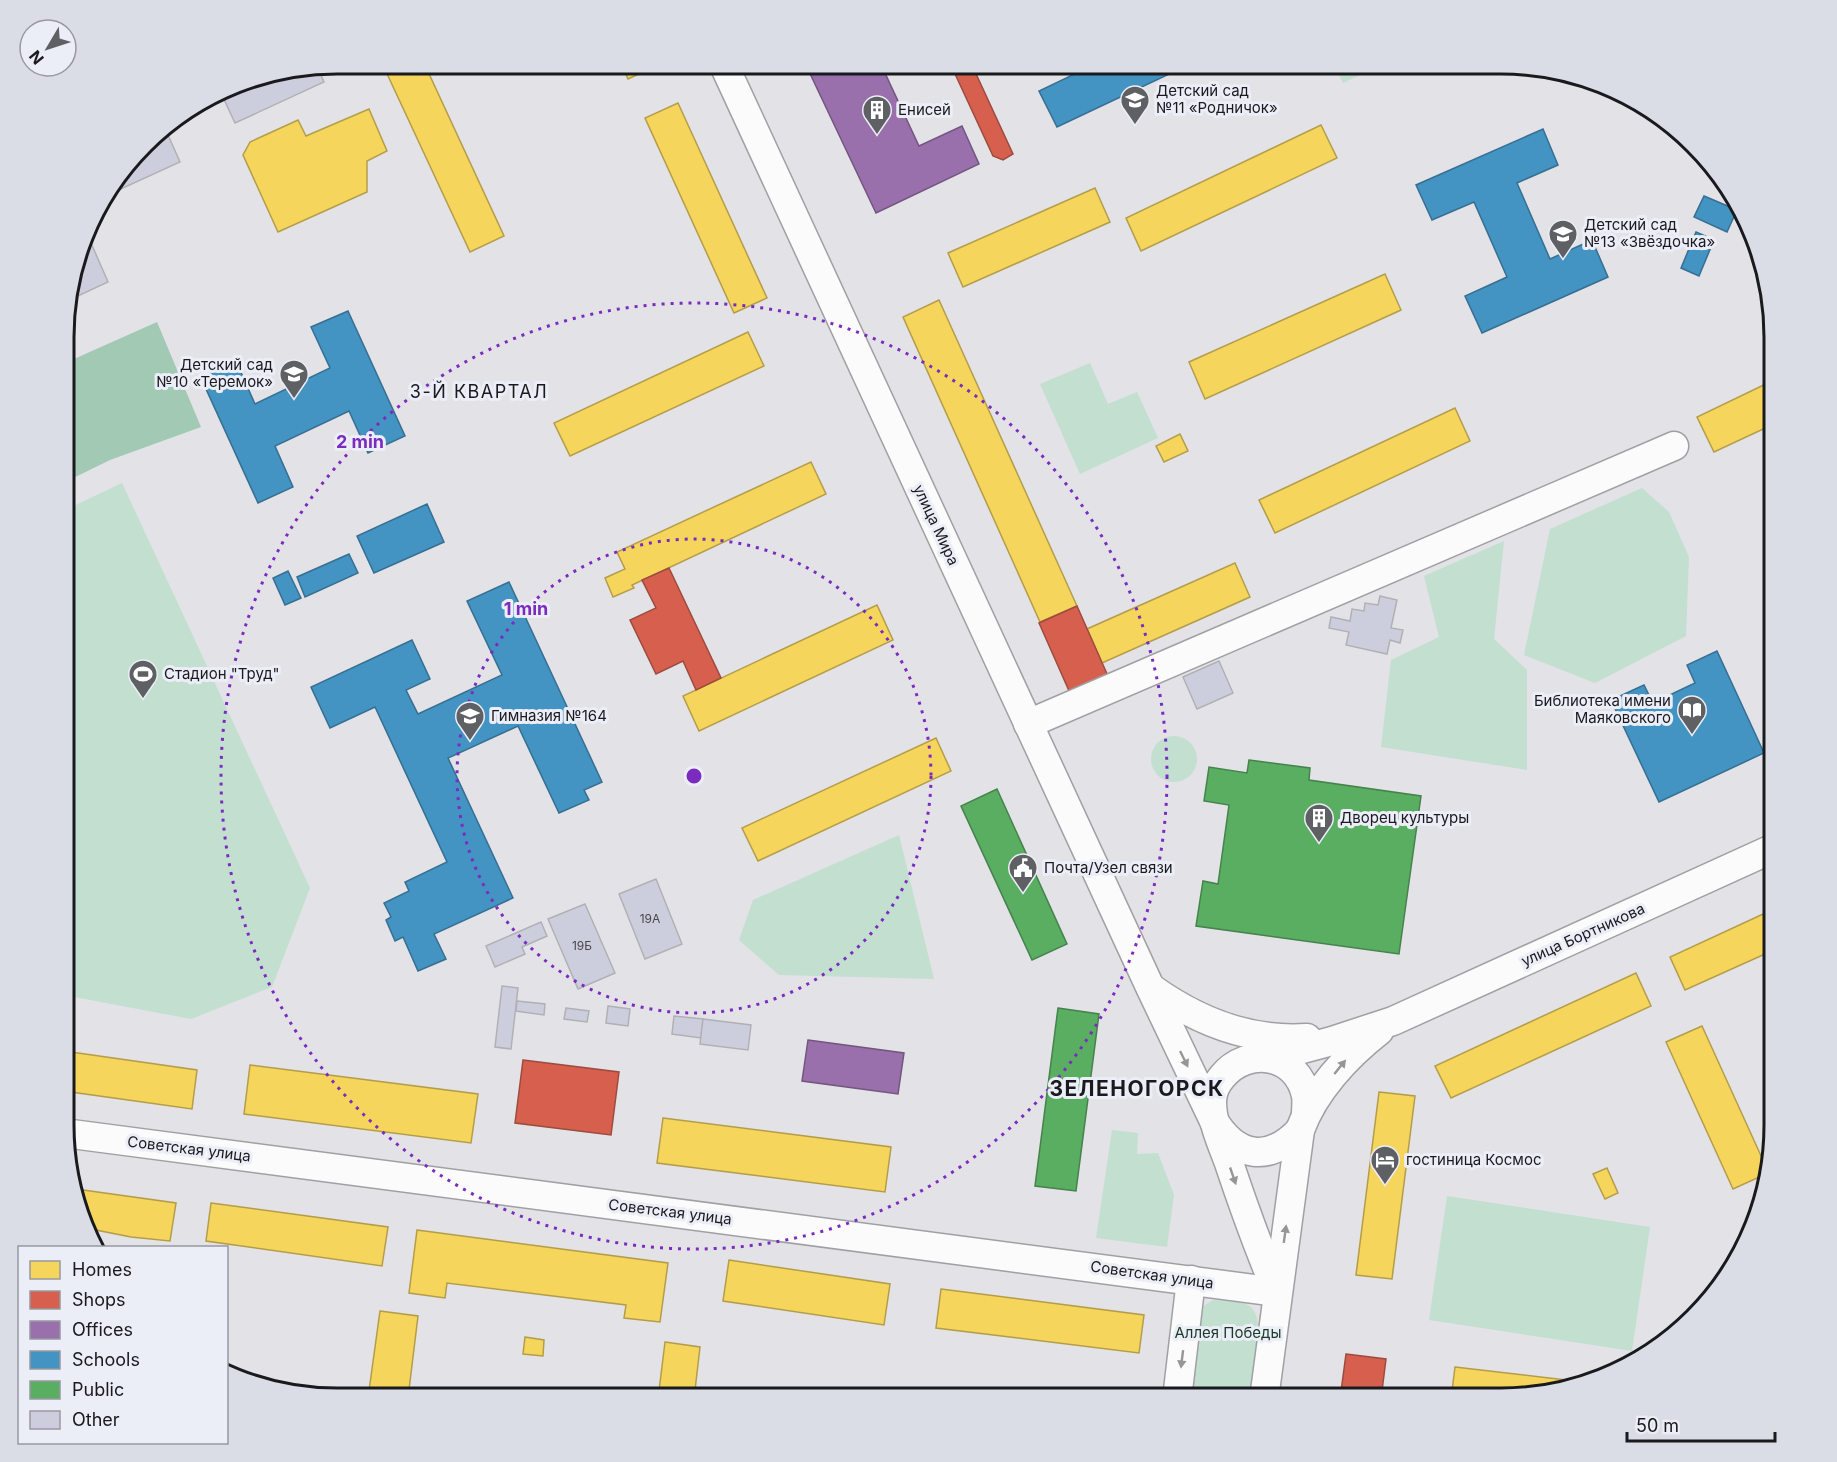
<svg xmlns="http://www.w3.org/2000/svg" width="1837" height="1462" viewBox="0 0 1837 1462" font-family="Inter,sans-serif">
<rect width="100%" height="100%" fill="#e2e2e7"/>
<!-- green -->
<g fill="#c3dfd0">
<polygon points="1333,63 1384,64 1343,83"/>
<polygon points="1090,363 1108,404 1137,392 1158,438 1080,474 1040,384"/>
<polygon points="122,483 310,888 272,987 191,1019 64,995 65,510"/>
<polygon points="1642,488 1669,512 1689,557 1686,636 1595,683 1524,655 1550,529"/>
<polygon points="1504,541 1494,639 1527,670 1527,770 1381,747 1391,660 1439,637 1424,576"/>
<circle cx="1174" cy="759" r="23"/>
<polygon points="899,835 934,979 779,975 739,940 753,900"/>
<polygon points="1112,1130 1138,1133 1137,1154 1158,1153 1174,1195 1167,1247 1096,1238"/>
<polygon points="1447,1196 1650,1227 1632,1351 1429,1320"/>
<path d="M1213,1300C1239,1301 1259,1299 1258,1331L1249,1399H1190L1202,1307Z"/>
</g>
<!-- forest -->
<polygon fill="#a1c9b4" points="157,322 201,427 110,460 65,482 65,363"/>
<!-- homes -->
<g fill="#f6d55c" stroke="#b49d49" stroke-width="1.5">
<polygon points="382,63 424,63 504,236 470,252"/>
<polygon points="621,63 661,63 661,64 628,79"/>
<polygon points="678,103 767,298 734,313 645,118"/>
<polygon points="369,109 387,151 367,161 367,192 278,232 243,155 250,142 298,120 306,136"/>
<polygon points="1321,125 1337,158 1141,251 1126,218"/>
<polygon points="1095,188 1110,222 963,287 948,253"/>
<polygon points="1385,274 1401,310 1205,399 1189,362"/>
<polygon points="939,300 1077,606 1040,622 903,317"/>
<polygon points="748,332 764,366 570,456 554,423"/>
<polygon points="1774,380 1774,424 1714,452 1697,417"/>
<polygon points="1455,408 1470,441 1275,533 1259,500"/>
<polygon points="1180,434 1188,451 1164,462 1156,446"/>
<polygon points="811,462 826,494 632,585 634,588 613,597 605,578 625,569 617,552"/>
<polygon points="1774,558 1774,571 1769,560"/>
<polygon points="1235,563 1250,597 1102,663 1087,629"/>
<polygon points="877,605 893,640 699,731 683,696"/>
<polygon points="936,738 951,771 758,861 742,828"/>
<polygon points="1774,909 1774,950 1685,990 1670,957"/>
<polygon points="1636,973 1651,1006 1451,1098 1435,1066"/>
<polygon points="1702,1026 1767,1169 1766,1174 1733,1189 1666,1042"/>
<polygon points="64,1051 197,1070 192,1109 64,1091"/>
<polygon points="250,1065 478,1094 471,1143 244,1114"/>
<polygon points="1379,1092 1415,1096 1392,1279 1356,1275"/>
<polygon points="663,1118 891,1147 885,1192 657,1163"/>
<polygon points="1607,1168 1618,1193 1605,1199 1593,1174"/>
<polygon points="76,1189 176,1203 170,1241 131,1237 86,1228"/>
<polygon points="211,1203 388,1227 382,1266 206,1241"/>
<polygon points="417,1230 668,1263 660,1322 624,1318 626,1305 447,1283 445,1298 409,1293"/>
<polygon points="729,1260 890,1284 884,1325 723,1301"/>
<polygon points="941,1289 1144,1315 1139,1353 936,1328"/>
<polygon points="380,1311 418,1316 408,1398 368,1398"/>
<polygon points="525,1337 544,1340 543,1356 523,1354"/>
<polygon points="665,1342 700,1347 694,1399 658,1399"/>
<polygon points="1455,1367 1583,1382 1500,1399 1451,1399"/>
</g>
<!-- shops -->
<g fill="#d6604d" stroke="#9d4b3f" stroke-width="1.5">
<polygon points="950,63 971,63 1013,154 1003,160 993,156"/>
<polygon points="669,568 721,678 696,690 683,661 656,674 630,620 656,608 642,580"/>
<polygon points="1077,606 1108,676 1070,693 1039,623"/>
<polygon points="523,1060 619,1072 611,1135 515,1123"/>
<polygon points="1346,1354 1386,1359 1381,1399 1340,1399"/>
</g>
<!-- offices -->
<g fill="#9970ab" stroke="#735680" stroke-width="1.5">
<polygon points="805,63 906,63 885,73 919,146 962,126 979,164 876,213"/>
<polygon points="808,1040 904,1053 898,1094 802,1081"/>
</g>
<!-- schools -->
<g fill="#4393c3" stroke="#366f91" stroke-width="1.5">
<polygon points="1077,63 1179,63 1182,68 1057,127 1039,91 1081,71"/>
<polygon points="1543,129 1558,165 1517,183 1550,259 1592,240 1608,277 1482,333 1465,296 1507,277 1474,202 1432,220 1416,185"/>
<polygon points="1704,196 1737,210 1727,232 1694,217"/>
<polygon points="1696,232 1714,240 1699,276 1681,268"/>
<polygon points="348,311 405,436 368,453 349,411 275,446 293,487 258,503 201,378 236,361 255,404 330,368 311,327"/>
<polygon points="427,504 444,542 374,573 357,536"/>
<polygon points="349,554 358,573 305,597 297,577"/>
<polygon points="288,571 301,598 285,605 273,578"/>
<polygon points="509,582 602,782 584,790 589,800 559,813 518,726 448,758 513,898 434,934 446,959 418,971 403,937 395,941 386,920 391,917 384,903 409,891 405,882 447,862 375,707 330,728 311,687 412,640 430,679 406,690 418,714 502,675 467,601"/>
<polygon points="1717,651 1764,753 1659,802 1611,700 1644,685 1653,703 1695,683 1687,665"/>
</g>
<!-- public -->
<g fill="#5aae61" stroke="#46824d" stroke-width="1.5">
<polygon points="1249,760 1310,768 1309,780 1421,796 1399,954 1196,926 1203,881 1218,884 1229,805 1204,801 1209,767 1247,773"/>
<polygon points="997,789 1067,944 1032,960 961,806"/>
<polygon points="1058,1008 1099,1014 1076,1191 1035,1186"/>
</g>
<!-- building -->
<g fill="#cccedd" stroke="#b1b1b5" stroke-width="1.5">
<polygon points="317,66 324,82 235,123 221,93 248,78"/>
<polygon points="164,126 180,162 101,198 156,131"/>
<polygon points="91,243 108,282 65,302 84,246"/>
<polygon points="1380,596 1397,600 1391,628 1403,630 1400,643 1390,640 1387,654 1346,645 1349,632 1329,628 1331,617 1350,621 1352,609 1364,611 1365,603 1378,605"/>
<polygon points="1219,661 1233,693 1197,709 1183,677"/>
<polygon points="656,879 682,944 645,959 619,894"/>
<polygon points="585,904 615,973 578,989 548,919"/>
<polygon points="541,922 547,936 522,947 525,954 495,967 486,946"/>
<polygon points="502,986 518,988 511,1049 495,1047"/>
<polygon points="517,1001 545,1004 544,1015 516,1011"/>
<polygon points="608,1006 630,1009 628,1026 606,1023"/>
<polygon points="566,1008 589,1011 587,1022 564,1019"/>
<polygon points="674,1016 703,1019 701,1038 672,1034"/>
<polygon points="703,1019 751,1025 748,1050 700,1044"/>
</g>
<g fill="none" stroke-linecap="round" stroke-linejoin="round">
<!-- minor casing -->
<g stroke="#a0a0a4" stroke-width="31">
<g id="minor">
<path d="M723,63L1150,987L1214,1121C1237,1158 1269,1163 1300,1130"/>
<polyline points="1028,724 1674,446"/>
<path d="M1151,988C1197,1021 1249,1042 1307,1038"/>
<polyline points="1269,1058 1332,1041 1393,1021 1774,848"/>
<polyline points="64,1133 1277,1292"/>
<path d="M1277,1292C1259,1249 1244,1208 1229,1163C1222,1144 1212,1123 1212,1102C1212,1092 1216,1084 1222,1077C1248,1045 1298,1054 1306,1096C1307,1101 1306,1108 1306,1114"/>
<polyline points="1177,1399 1191,1280"/>
<path d="M1264,1399L1300,1130C1314,1091 1347,1056 1379,1031"/>
</g>
</g>
<!-- minor -->
<use href="#minor" stroke="#fbfbfb" stroke-width="28"/>
</g>
<!-- one-way arrows -->
<defs><path id="oneway-solid" d="M-6-.8H1V-3.2L6.5 0L1 3.2V.8H-6Z" transform="scale(1.5)"/></defs>
<g fill="#959697">
<use href="#oneway-solid" transform="translate(1184 1059) rotate(64)"/>
<use href="#oneway-solid" transform="translate(1340 1067) rotate(-51)"/>
<use href="#oneway-solid" transform="translate(1233 1176) rotate(71)"/>
<use href="#oneway-solid" transform="translate(1285 1234) rotate(-82)"/>
<use href="#oneway-solid" transform="translate(1182 1359) rotate(97)"/>
</g>
<!-- distance rings -->
<g fill="none" stroke="#7b2cbf" stroke-width="3" stroke-dasharray="3 6">
<circle cx="694" cy="776" r="237"/>
<circle cx="694" cy="776" r="473"/>
</g>
<!-- icons -->
<defs>
<g id="school-pin" transform="scale(1.5)"><path d="M0 17L-7.5 6A9.5 9.5 0 1 1 7.5 6Z" fill="#5f6064" stroke="#eceef7"/><path d="M0-5L7-2L0 1L-7-2ZM-4 1L0 2.5L4 1V4Q0 6-4 4Z" fill="#fff"/></g>
<g id="building-pin" transform="scale(1.5)"><path d="M0 17L-7.5 6A9.5 9.5 0 1 1 7.5 6Z" fill="#5f6064" stroke="#eceef7"/><path d="M-4-6H4V6H1V3H-1V6H-4ZM-2.5-4.3h1.7v1.8h-1.7ZM.8-4.3h1.7v1.8H.8ZM-2.5-1h1.7V.8h-1.7ZM.8-1h1.7V.8H.8Z" fill="#fff"/></g>
<g id="stadium-pin" transform="scale(1.5)"><path d="M0 17L-7.5 6A9.5 9.5 0 1 1 7.5 6Z" fill="#5f6064" stroke="#eceef7"/><path d="M0-5a6.5 5 0 1 0 0 10a6.5 5 0 1 0 0-10ZM-3.5-1.8h7v3.6h-7Z" fill="#fff"/></g>
<g id="library-pin" transform="scale(1.5)"><path d="M0 17L-7.5 6A9.5 9.5 0 1 1 7.5 6Z" fill="#5f6064" stroke="#eceef7"/><path d="M-6-4Q-3-5.5-.7-3.5V5Q-3 3-6 4ZM6-4Q3-5.5 .7-3.5V5Q3 3 6 4Z" fill="#fff"/></g>
<g id="civic-pin" transform="scale(1.5)"><path d="M0 17L-7.5 6A9.5 9.5 0 1 1 7.5 6Z" fill="#5f6064" stroke="#eceef7"/><path d="M-.6-6.5H3V-4.5H.6V-3L4-1V1h2V6H-6V1h2V-1L-.6-3ZM-1.2 2.5V6h2.4V2.5Z" fill="#fff"/></g>
<g id="hotel-pin" transform="scale(1.5)"><path d="M0 17L-7.5 6A9.5 9.5 0 1 1 7.5 6Z" fill="#5f6064" stroke="#eceef7"/><path d="M-6-4.5h1.5V1H6V5H4.5V3h-9V5H-6ZM-4 0a1.8 1.8 0 1 1 3.6 0ZM.5 0V-2.5h3Q6-2.5 6 0Z" fill="#fff"/></g>
</defs>
<g fill-rule="evenodd">
<use href="#school-pin" x="1135" y="100"/>
<use href="#building-pin" x="877" y="110"/>
<use href="#school-pin" x="1563" y="234"/>
<use href="#school-pin" x="294" y="374"/>
<use href="#stadium-pin" x="143" y="674"/>
<use href="#library-pin" x="1692" y="710"/>
<use href="#school-pin" x="470" y="716"/>
<use href="#building-pin" x="1319" y="818"/>
<use href="#civic-pin" x="1023" y="868"/>
<use href="#hotel-pin" x="1385" y="1160"/>
</g>
<g text-anchor="middle" stroke-width="6" stroke-linejoin="round" paint-order="stroke">
<!-- number labels -->
<g font-size="12" fill="#47484e">
<text x="650" y="923">19А</text>
<text x="582" y="950">19Б</text>
</g>
<!-- poi labels -->
<g font-size="15" fill="#191a1d" stroke="#eceef7" text-anchor="start">
<text x="1156" y="96">Детский сад<tspan x="1156" dy="17">№11 «Родничок»</tspan></text>
<text x="898" y="115">Енисей</text>
<text x="1584" y="230">Детский сад<tspan x="1584" dy="17">№13 «Звёздочка»</tspan></text>
<text x="273" y="370" text-anchor="end">Детский сад<tspan x="273" dy="17">№10 «Теремок»</tspan></text>
<text x="164" y="679">Стадион "Труд"</text>
<text x="1671" y="706" text-anchor="end">Библиотека имени<tspan x="1671" dy="17">Маяковского</tspan></text>
<text x="491" y="721">Гимназия №164</text>
<text x="1340" y="823">Дворец культуры</text>
<text x="1044" y="873">Почта/Узел связи</text>
<text x="1406" y="1165">гостиница Космос</text>
</g>
<!-- street labels -->
<g font-size="15" fill="#191a1d" stroke="#eceef7">
<text transform="translate(936 525) rotate(65)" y="5">улица Мира</text>
<text transform="translate(1583 935) rotate(-24)" y="5">улица Бортникова</text>
<text transform="translate(189 1149) rotate(7)" y="5">Советская улица</text>
<text transform="translate(670 1212) rotate(7)" y="5">Советская улица</text>
<text transform="translate(1152 1275) rotate(8)" y="5">Советская улица</text>
</g>
<!-- park labels -->
<g font-size="15" fill="#183927" stroke="#eceef7">
<text x="1228" y="1338">Аллея Победы</text>
</g>
<!-- quarter labels -->
<g font-size="18" letter-spacing="1.5" fill="#191a1d" stroke="#eceef7">
<text x="479" y="398">3-Й КВАРТАЛ</text>
</g>
<!-- district labels -->
<g font-size="21" font-weight="bold" letter-spacing="1.5" fill="#191a1d" stroke="#eceef7">
<text x="1137" y="1096">ЗЕЛЕНОГОРСК</text>
</g>
</g>
<!-- crop -->
<path d="M0 0H1837V1462H0ZM337 74H1501A263 263 0 0 1 1764 337V1125A263 263 0 0 1 1501 1388H337A263 263 0 0 1 74 1125V337A263 263 0 0 1 337 74Z" fill="#dbdde6" fill-rule="evenodd"/>
<path fill="none" stroke="#191a1d" stroke-width="3" d="M337 74H1501A263 263 0 0 1 1764 337V1125A263 263 0 0 1 1501 1388H337A263 263 0 0 1 74 1125V337A263 263 0 0 1 337 74Z"/>
<circle cx="694" cy="776" r="9" fill="#7b2cbf" stroke="#eceef7" stroke-width="3"/>
<g font-size="18" text-anchor="middle" font-weight="bold" fill="#7b2cbf" stroke="#eceef7" stroke-width="6" stroke-linejoin="round" paint-order="stroke">
<text x="360" y="448">2 min</text>
<text x="526" y="615">1 min</text>
</g>
<!-- legend -->
<rect x="18" y="1246" width="210" height="198" fill="#eceef7" stroke="#9899a0" stroke-width="1.5"/>
<rect x="30" y="1261" width="30" height="18" fill="#f6d55c" stroke="#9899a0" stroke-width="1.5"/>
<text x="72" y="1276" font-size="18" fill="#191a1d">Homes</text>
<rect x="30" y="1291" width="30" height="18" fill="#d6604d" stroke="#9899a0" stroke-width="1.5"/>
<text x="72" y="1306" font-size="18" fill="#191a1d">Shops</text>
<rect x="30" y="1321" width="30" height="18" fill="#9970ab" stroke="#9899a0" stroke-width="1.5"/>
<text x="72" y="1336" font-size="18" fill="#191a1d">Offices</text>
<rect x="30" y="1351" width="30" height="18" fill="#4393c3" stroke="#9899a0" stroke-width="1.5"/>
<text x="72" y="1366" font-size="18" fill="#191a1d">Schools</text>
<rect x="30" y="1381" width="30" height="18" fill="#5aae61" stroke="#9899a0" stroke-width="1.5"/>
<text x="72" y="1396" font-size="18" fill="#191a1d">Public</text>
<rect x="30" y="1411" width="30" height="18" fill="#cccedd" stroke="#9899a0" stroke-width="1.5"/>
<text x="72" y="1426" font-size="18" fill="#191a1d">Other</text>
<!-- north arrow -->
<g transform="translate(48 48) rotate(231)"><circle r="28" fill="#eceef7" stroke="#9899a0" stroke-width="1.5"/>
<path d="M0-4.5L10 22L0 15L-10 22Z" fill="#5f6064"/>
<text y="-9" font-size="16" font-weight="bold" text-anchor="middle" fill="#191a1d">N</text>
</g>
<!-- scale -->
<path d="M1627 1432v9h148v-9" fill="none" stroke="#191a1d" stroke-width="3"/>
<text x="1636" y="1432" font-size="18" fill="#191a1d" stroke="#eceef7" stroke-width="4.5" paint-order="stroke">50 m</text>
</svg>
